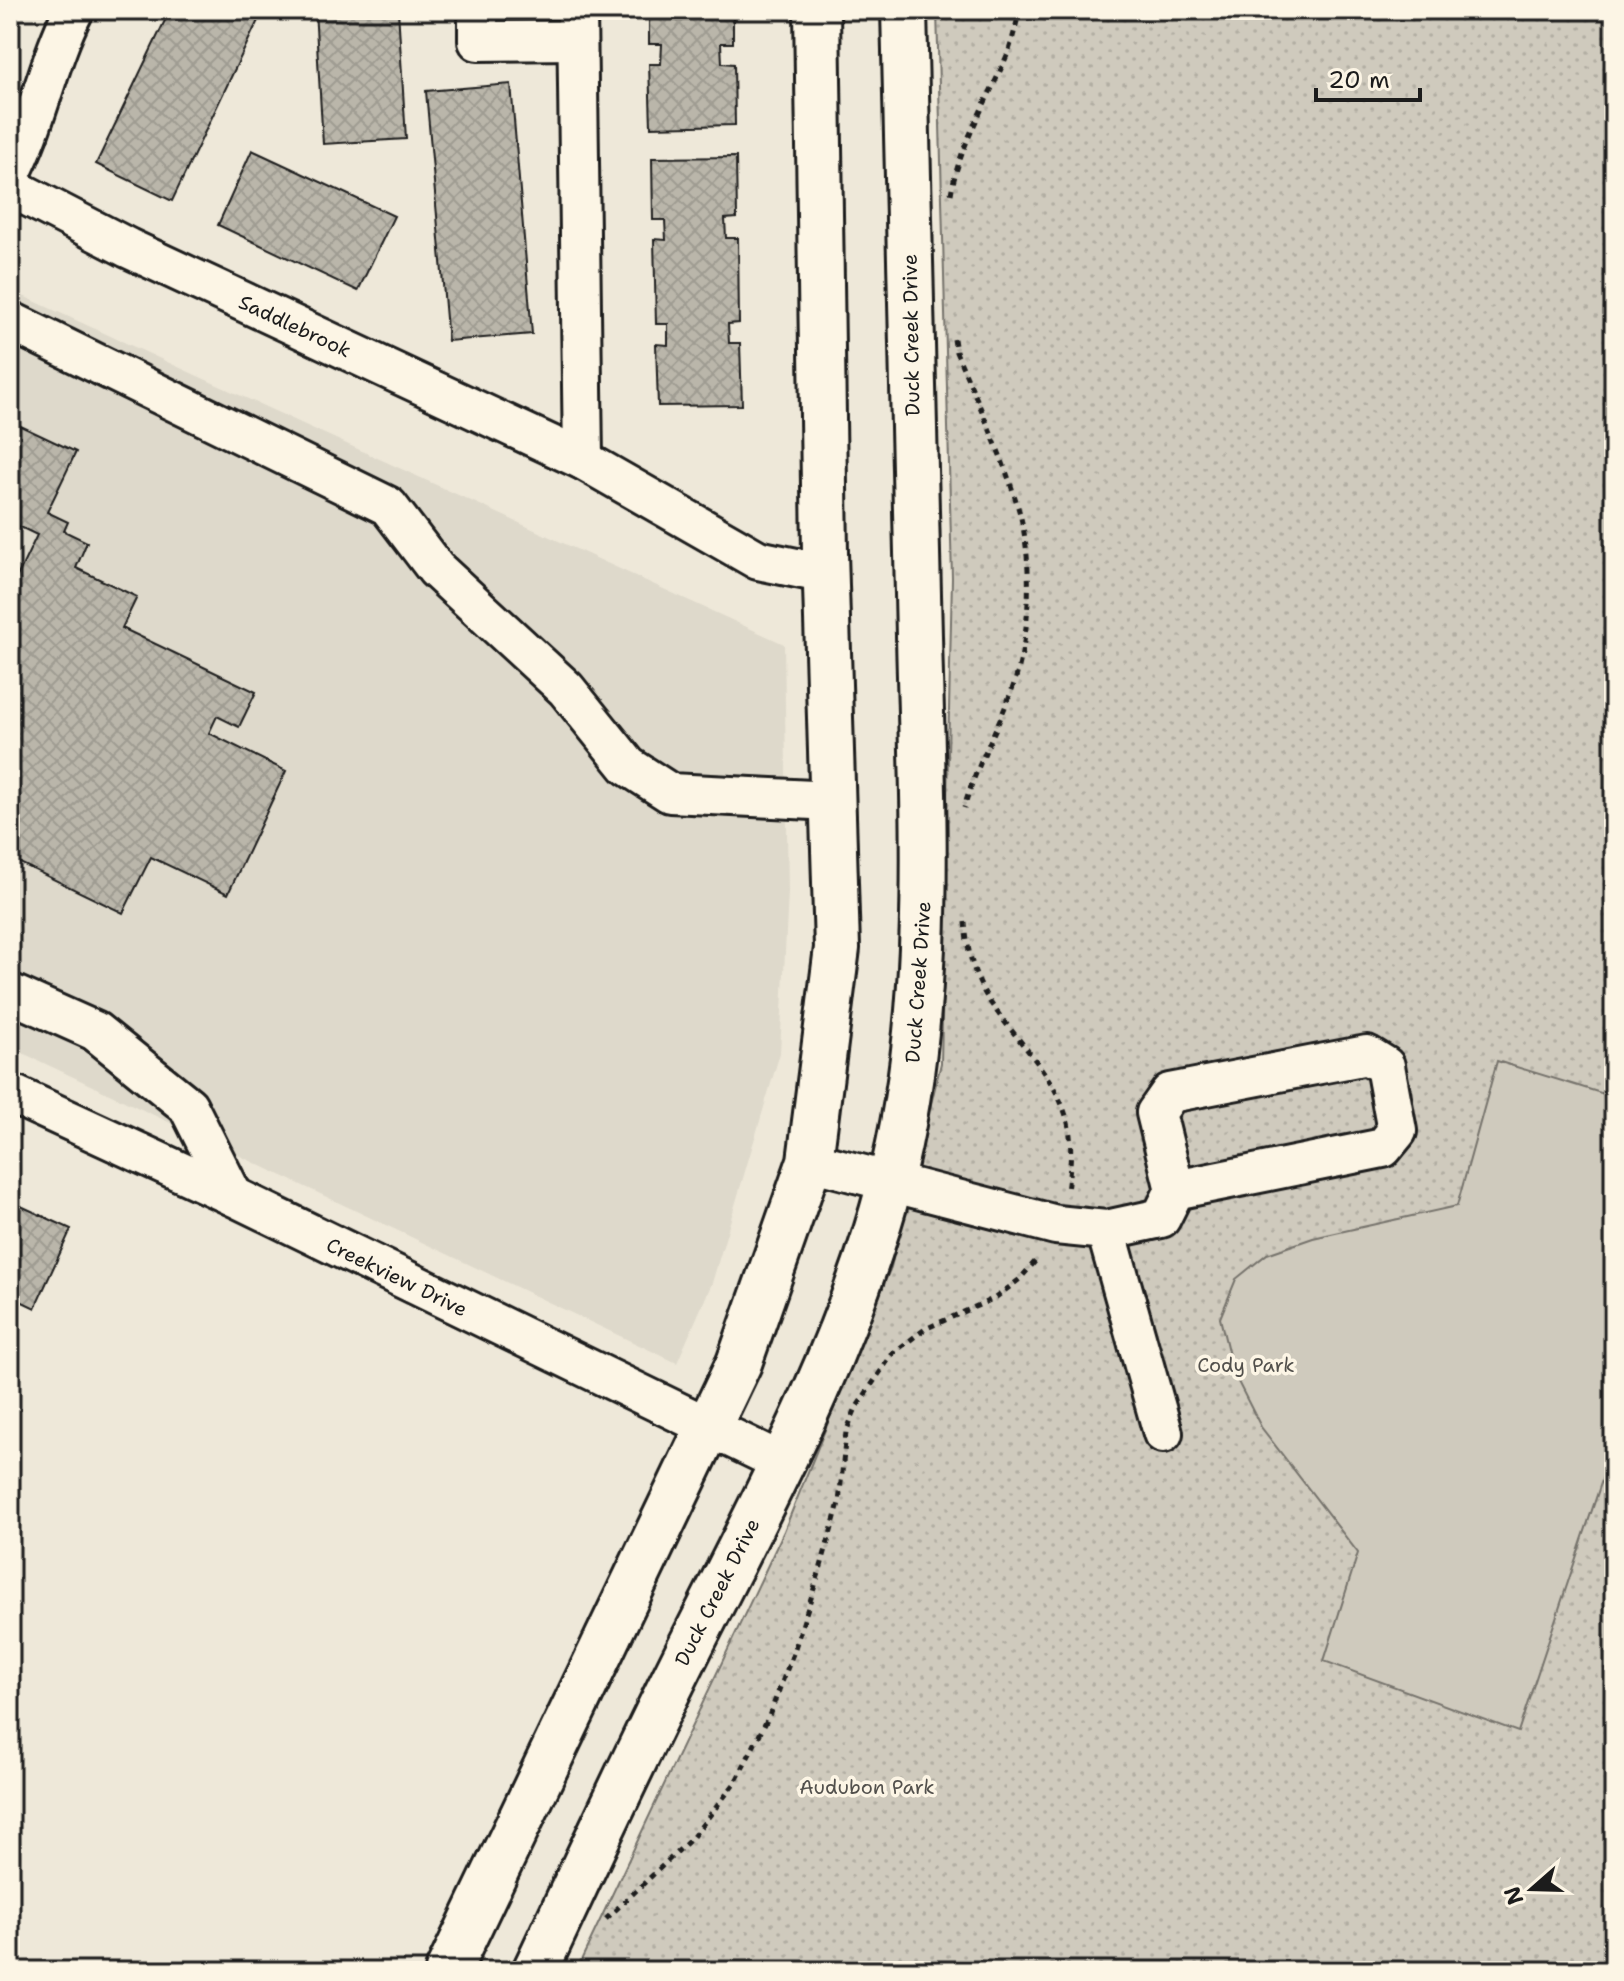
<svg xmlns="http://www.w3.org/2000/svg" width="1624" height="1981" viewBox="0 0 1624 1981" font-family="'Shantell Sans',sans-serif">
<defs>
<pattern id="park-dots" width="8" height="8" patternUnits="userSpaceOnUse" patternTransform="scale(2)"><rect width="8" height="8" fill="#cfcabd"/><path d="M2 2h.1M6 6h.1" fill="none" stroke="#b1ada2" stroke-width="1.8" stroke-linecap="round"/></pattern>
<pattern id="building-cross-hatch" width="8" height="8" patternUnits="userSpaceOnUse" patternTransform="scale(2)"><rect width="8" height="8" fill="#bab6aa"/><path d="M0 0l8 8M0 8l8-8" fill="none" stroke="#9f9c92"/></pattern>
</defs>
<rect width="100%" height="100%" fill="#eee8d9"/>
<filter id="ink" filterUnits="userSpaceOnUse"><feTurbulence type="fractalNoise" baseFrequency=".0125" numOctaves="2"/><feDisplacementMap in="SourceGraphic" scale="16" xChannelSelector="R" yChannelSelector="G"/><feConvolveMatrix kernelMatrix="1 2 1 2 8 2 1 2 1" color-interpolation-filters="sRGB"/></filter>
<g filter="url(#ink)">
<!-- built -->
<polygon fill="#ded9cb" points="10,290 784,644 788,892 780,1053 712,1283 677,1363 10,1047"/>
<!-- park -->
<polygon fill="url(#park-dots)" stroke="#76736c" stroke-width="2" points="937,10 1614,10 1614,1971 576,1971 784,1531 891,1267 941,1063 952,578"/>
<!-- garden -->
<polygon fill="#cfcabd" stroke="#76736c" stroke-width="2" points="1497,1061 1614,1097 1614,1444 1518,1732 1324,1661 1358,1553 1261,1427 1233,1372 1220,1318 1236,1279 1267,1254 1313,1238 1457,1206"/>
<!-- building -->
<g fill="url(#building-cross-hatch)" stroke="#1c1c1c" stroke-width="2">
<polygon points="10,10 20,10 10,30"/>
<polygon points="170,10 263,10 172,201 96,164"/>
<polygon points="315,10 398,10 406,139 323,144"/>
<polygon points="649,10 733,10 733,43 721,43 722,63 734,64 735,125 651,127 649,64 661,64 662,44 649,44"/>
<polygon points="511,84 532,334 448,341 426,91"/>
<polygon points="252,150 394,216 358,291 218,225"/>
<polygon points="736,157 737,218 725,219 726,238 738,238 739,323 728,324 729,343 740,343 742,405 658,406 656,344 668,345 668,324 656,324 654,239 666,240 665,220 653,220 652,158"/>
<polygon points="10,421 76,452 47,512 68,522 64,531 87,542 76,568 137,597 122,628 256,692 239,727 217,716 209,733 286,771 228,894 151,857 123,913 14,860 10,870 10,574 17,577 37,535 10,522"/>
<polygon points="10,1201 71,1229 35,1308 10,1296"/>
</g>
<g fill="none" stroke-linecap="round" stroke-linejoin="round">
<!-- minor casing -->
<g stroke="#1c1c1c" stroke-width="44">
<g id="minor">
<polyline points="478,10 478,41 577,40"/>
<polyline points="577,10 583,460"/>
<path d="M10,175C38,122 47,63 74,10"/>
<polyline points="10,187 128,248 583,460 758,560 826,574"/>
<polyline points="10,321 388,506 436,569 566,689 628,766 670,793 833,801"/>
<polyline points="10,993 95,1031 188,1106 233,1196"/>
<polyline points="10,1093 233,1196 783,1463"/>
<polyline points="810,1161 1056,1225 1106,1230 1161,1218 1175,1190 1156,1113 1170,1093 1367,1055 1385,1066 1397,1131 1383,1148 1175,1190"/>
<polyline points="1106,1230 1163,1433"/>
</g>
</g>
<!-- major casing -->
<g stroke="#1c1c1c" stroke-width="50">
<g id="major">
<polyline points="448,1971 739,1363 810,1161 837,948 825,553 817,10"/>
<path d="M535,1971C586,1863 636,1754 690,1647C765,1498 846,1350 889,1187C936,1007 923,819 919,636C914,427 909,219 904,10"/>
</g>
</g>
<!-- path -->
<g stroke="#1c1c1c" stroke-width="5" stroke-dasharray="6 6" stroke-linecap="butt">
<path d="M951,194C959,145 989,99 1008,53C1013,39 1016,24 1020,10"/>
<path d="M954,339L956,352C978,402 1001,452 1017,504C1034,556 1031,633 1014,684C999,727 976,765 964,808"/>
<path d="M965,922C967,953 976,984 995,1009C1021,1045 1057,1078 1068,1123C1073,1145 1070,1169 1067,1191"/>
<polyline points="606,1919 692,1838 735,1783 769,1716 794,1651 820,1570 839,1503 846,1432 856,1408 893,1353 925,1329 995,1298 1020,1279 1038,1258"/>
</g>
<!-- minor -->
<use href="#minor" stroke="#fcf5e5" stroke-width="38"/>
<!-- major -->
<use href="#major" stroke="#fcf5e5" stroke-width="44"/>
</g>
</g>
<g text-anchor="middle" stroke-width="7" stroke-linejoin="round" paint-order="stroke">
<!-- street labels -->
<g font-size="20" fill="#1c1c1c" stroke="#fcf5e5">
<text transform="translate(295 326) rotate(25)" y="7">Saddlebrook</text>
<text transform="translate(911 335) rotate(-91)" y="7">Duck Creek Drive</text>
<text transform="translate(918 982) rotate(-86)" y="7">Duck Creek Drive</text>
<text transform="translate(397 1277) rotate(26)" y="7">Creekview Drive</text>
<text transform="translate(717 1592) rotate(-63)" y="7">Duck Creek Drive</text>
</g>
<!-- park labels -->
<g font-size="20" fill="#52504c" stroke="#fcf5e5">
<text x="1246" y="1372">Cody Park</text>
<text x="867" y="1794">Audubon Park</text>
</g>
</g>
<!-- margin -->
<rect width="1624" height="1981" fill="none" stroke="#fcf5e5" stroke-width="40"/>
<rect x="20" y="20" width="1584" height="1941" fill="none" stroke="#1c1c1c" stroke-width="3" filter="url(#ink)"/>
<!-- north arrow -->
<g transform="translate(1532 1889) rotate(250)" stroke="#fcf5e5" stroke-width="6" paint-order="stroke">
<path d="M0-6L14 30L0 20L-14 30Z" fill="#1c1c1c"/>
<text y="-12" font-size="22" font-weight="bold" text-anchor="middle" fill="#1c1c1c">N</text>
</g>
<!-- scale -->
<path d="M1316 88v12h104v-12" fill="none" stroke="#1c1c1c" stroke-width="4"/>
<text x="1328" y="88" font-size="24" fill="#1c1c1c" stroke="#fcf5e5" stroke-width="6" paint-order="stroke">20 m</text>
</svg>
